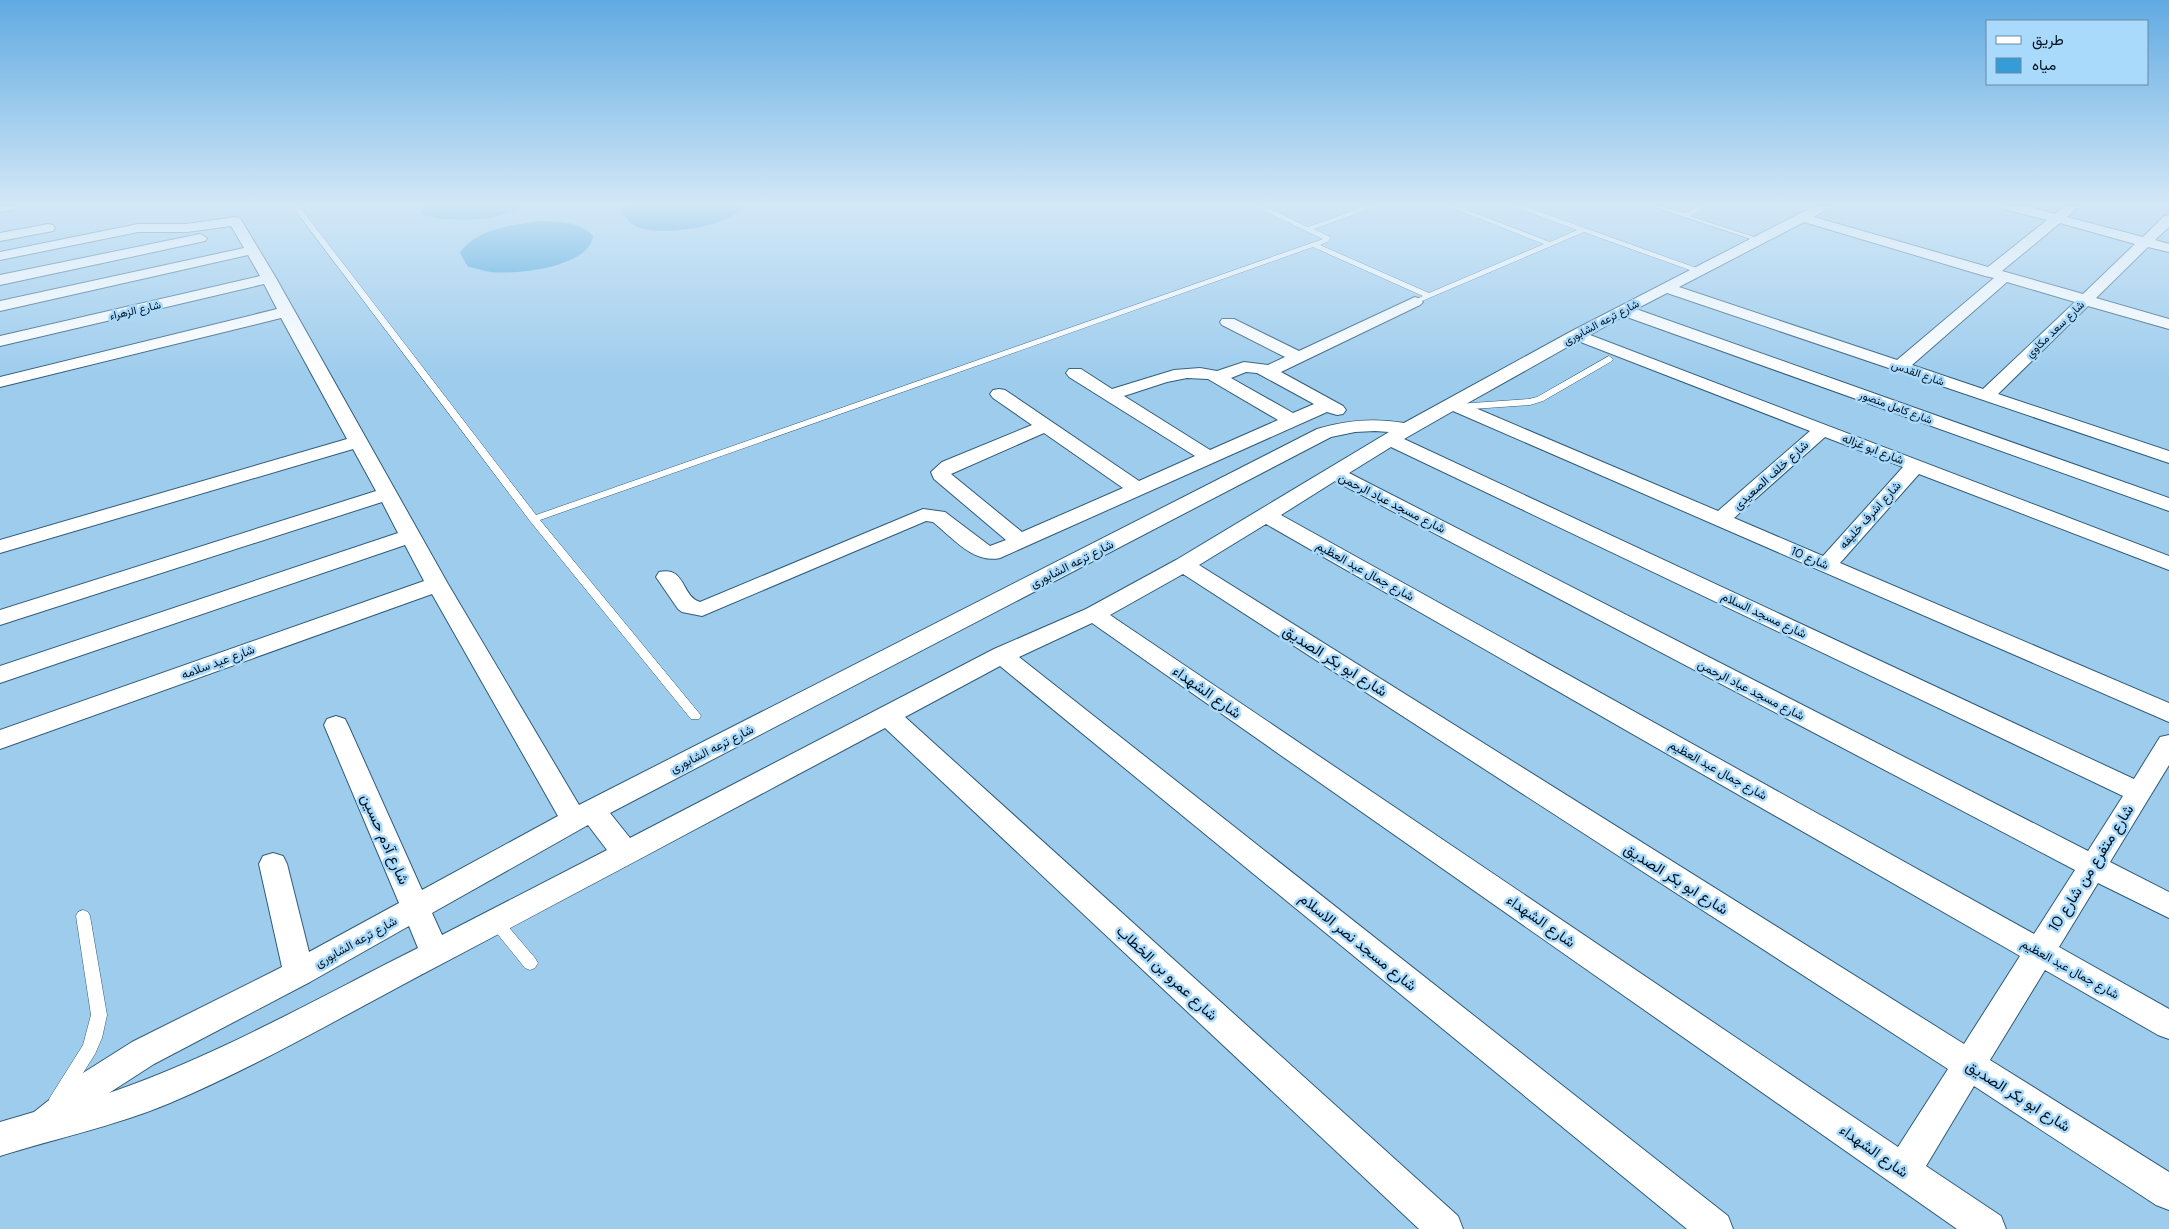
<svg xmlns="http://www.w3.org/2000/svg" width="2169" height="1229" viewBox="0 0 2169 1229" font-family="'DM Sans',Vazirmatn,sans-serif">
<rect width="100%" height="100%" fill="#9dcced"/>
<!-- water -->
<g fill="#369cd8">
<path d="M418,206H524C494,222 455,223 423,215Z"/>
<path d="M625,206H744C729,228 655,238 633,225C629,222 626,217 622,213Z"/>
<path d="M541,221C560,222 580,221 593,236C590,267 516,275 491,272C483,271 476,268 468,267L460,253C477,228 513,225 541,221Z"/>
</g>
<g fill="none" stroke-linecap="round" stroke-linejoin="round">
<!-- service casing -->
<g stroke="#305c7a" stroke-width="1">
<g id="service">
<polygon points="292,206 299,206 536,515 1323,239 1254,206 1264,206 1308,227 1366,206 1377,206 1314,229 1330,237 1329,241 1320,245 1429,293 1544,244 1447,206 1457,206 1550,242 1577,230 1512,206 1523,206 1705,271 1698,273 1584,232 1415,304 1411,302 1423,296 1313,247 540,520 699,713 701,716 699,719 691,719 530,521"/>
<polygon points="1651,206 1662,206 1684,213 1699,206 1708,206 1690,216 1763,240 1757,241"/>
<polygon points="1609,356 1613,359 1612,361 1543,401 1530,405 1458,410 1454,407 1458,404 1529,399 1537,397"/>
<polygon points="83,910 88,912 90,916 107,1015 102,1038 95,1054 63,1105 57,1107 51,1105 49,1099 83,1045 91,1015 76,916 78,912"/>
<polygon points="496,916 501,918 535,958 538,963 535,968 530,970 525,968 491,926 489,922 491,918"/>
</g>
</g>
<!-- minor casing -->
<g stroke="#305c7a" stroke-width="2">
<g id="minor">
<polygon points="0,206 16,206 15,209 0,212"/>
<path d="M1814,206H1831L1814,217L1988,267L2047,220L2004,209L2003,206H2026L2055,214L2064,206H2079L2067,217L2143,237L2164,216L2169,215V227L2155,240L2169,244V252L2148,247L2096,298L2169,319V329L2088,306L1998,394L2169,451V463L1667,293L1636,309L2169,498V511L1624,316L1590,335L2169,556V570L1919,474L1840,563L2169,703V722L1453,411L1404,439L2134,779L2160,737L2169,735V765L2110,862L2169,892V918L2098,883L2059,947L2169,1009V1039L2158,1035L2045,970L1990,1060L2169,1172V1210L2156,1205L1974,1086L1926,1166L2001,1216L2006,1229H1957L1092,623L1019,657L1728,1216L1733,1229H1687L1000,666L905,717L1458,1216L1463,1229H1419L885,728C729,811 574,895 417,977C336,1020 255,1067 170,1103C115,1126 57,1138 0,1156V1122L34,1112L83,1073L132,1042L282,967L259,864L263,856L273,853L283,856L287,864L309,952L399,903L324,725L327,719L336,716L345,719L348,725L422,890L558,816L432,594L0,749V730L424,581L405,545L0,683V666L398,533L382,502L0,625V610L376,491L353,449L0,553V540L347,439L281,318L0,387V377L277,309L264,284L0,346V336L260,276L248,255L0,311V301L244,248L231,226L187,232H138L0,260V252L138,224H187L235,217L240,218L276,278L448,584L579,805L1317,429C1347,420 1374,418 1404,423L1570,332ZM1804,222L1985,276L1994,278L1897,360L1679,287ZM2060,223L2135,244L2083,294L2002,271ZM2007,282L2075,302L1983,389L1912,365ZM1578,341L1810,431L1718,511L1466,404ZM1375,431L1389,432L1176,560L1086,609L994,649L630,838L610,813L1331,437L1355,432ZM1825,437L1903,467L1823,556L1734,518ZM1391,447L2123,796L2088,851L1349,473ZM1335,481L2075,870L2034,934L1281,515ZM1266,524L2020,956L1964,1044L1199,565ZM1183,574L1948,1069L1898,1147L1110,615ZM588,825L607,850L442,935L432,913ZM409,926L418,948C316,999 217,1056 109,1093L154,1064L310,982Z"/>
<polygon points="48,224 53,225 55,228 53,231 0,241 0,233"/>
<polygon points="200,234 207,238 205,241 0,285 0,275"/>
<path d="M1415,297L1420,299L1423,302L1420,305L1281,372L1343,406L1346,410L1343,414L1337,415L1327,412L1000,558C973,564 952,537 933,522L926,521L702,616L682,612L678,609L656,577L659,572C686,566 681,596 700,602L923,509L945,512L990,546L1006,540L934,479L931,472L942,462L1032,425L993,398L990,394L993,390L999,389L1005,390L1139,481L1195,456L1069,377L1066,373L1069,369H1081L1112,389L1174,370L1200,368L1217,371L1244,362L1268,365L1285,357L1222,325L1220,322L1222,319H1234L1299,351ZM1246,372L1257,373L1314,404L1293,413L1231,378ZM1187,378L1208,379L1278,420L1210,450L1124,396L1167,382ZM1044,433L1123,488L1022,532L951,474Z"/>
</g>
</g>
<!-- service -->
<use href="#service" fill="#fff" fill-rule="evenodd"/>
<!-- minor -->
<use href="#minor" fill="#fff" fill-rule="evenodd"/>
</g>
<!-- sky -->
<linearGradient id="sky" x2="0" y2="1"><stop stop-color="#61aae2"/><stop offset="0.54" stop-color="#d3e8f7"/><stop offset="1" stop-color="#d3e8f7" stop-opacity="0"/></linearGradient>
<rect width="2169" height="379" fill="url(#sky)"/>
<g text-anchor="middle" stroke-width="5" stroke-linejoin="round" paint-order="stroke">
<!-- far-street labels -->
<g font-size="11" fill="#02111c" stroke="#a9d9fb">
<text transform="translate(135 310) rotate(-13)" y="4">شارع الزهراء</text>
<text transform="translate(1601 322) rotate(-28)" y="4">شارع ترعه الشابورى</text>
<text transform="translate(2055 329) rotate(-44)" y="4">شارع سعد مكاوي</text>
<text transform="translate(1918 373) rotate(19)" y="4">شارع القدس</text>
<text transform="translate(1896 407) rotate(20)" y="4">شارع كامل منصور</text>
</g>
<!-- street labels -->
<g font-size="12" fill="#02111c" stroke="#a9d9fb">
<text transform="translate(1873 449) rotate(21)" y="4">شارع ابو غزاله</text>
<text transform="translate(1771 475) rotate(-42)" y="4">شارع خلف الصعيدى</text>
<text transform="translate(1392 503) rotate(27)" y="4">شارع مسجد عباد الرحمن</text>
<text transform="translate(1870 515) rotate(-48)" y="4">شارع اشرف خليفه</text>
<text transform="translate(1810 558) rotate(23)" y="4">شارع 10</text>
<text transform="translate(1072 564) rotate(-27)" y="4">شارع ترعه الشابورى</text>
<text transform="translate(1365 571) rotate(29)" y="4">شارع جمال عبد العظيم</text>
<text transform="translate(1764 615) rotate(25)" y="4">شارع مسجد السلام</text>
<text transform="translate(218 662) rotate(-20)" y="4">شارع عيد سلامه</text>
<text transform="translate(1751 690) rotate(27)" y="4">شارع مسجد عباد الرحمن</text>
<text transform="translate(712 749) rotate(-27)" y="4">شارع ترعه الشابورى</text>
<text transform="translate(1718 770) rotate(29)" y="4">شارع جمال عبد العظيم</text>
<text transform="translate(356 942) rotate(-29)" y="4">شارع ترعه الشابورى</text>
<text transform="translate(2070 969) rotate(29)" y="4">شارع جمال عبد العظيم</text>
</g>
<!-- near-street labels -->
<g font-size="15" fill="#02111c" stroke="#a9d9fb">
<text transform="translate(1335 661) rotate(32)" y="5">شارع ابو بكر الصديق</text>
<text transform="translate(1207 692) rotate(35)" y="5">شارع الشهداء</text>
<text transform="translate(385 839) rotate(66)" y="5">شارع آدم حسين</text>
<text transform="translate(2091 868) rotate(-58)" y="5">شارع متفرع من شارع 10</text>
<text transform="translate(1676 879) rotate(32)" y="5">شارع ابو بكر الصديق</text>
<text transform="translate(1541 921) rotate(35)" y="5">شارع الشهداء</text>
<text transform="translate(1358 942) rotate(39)" y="5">شارع مسجد نصر الاسلام</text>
<text transform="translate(1167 973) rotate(43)" y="5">شارع عمرو بن الخطاب</text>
<text transform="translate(2018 1096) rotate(32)" y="5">شارع ابو بكر الصديق</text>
<text transform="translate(1874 1151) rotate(35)" y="5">شارع الشهداء</text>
</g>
</g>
<!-- legend -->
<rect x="1986" y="20" width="162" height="65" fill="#a9d9fb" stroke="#6689a2"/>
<rect x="1996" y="36" width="25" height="8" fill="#ffffff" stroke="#6689a2"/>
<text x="2032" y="45" font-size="15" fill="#02111c">طريق</text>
<rect x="1996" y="58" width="25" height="15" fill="#369cd8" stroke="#6689a2"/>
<text x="2032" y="70" font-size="15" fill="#02111c">مياه</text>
</svg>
